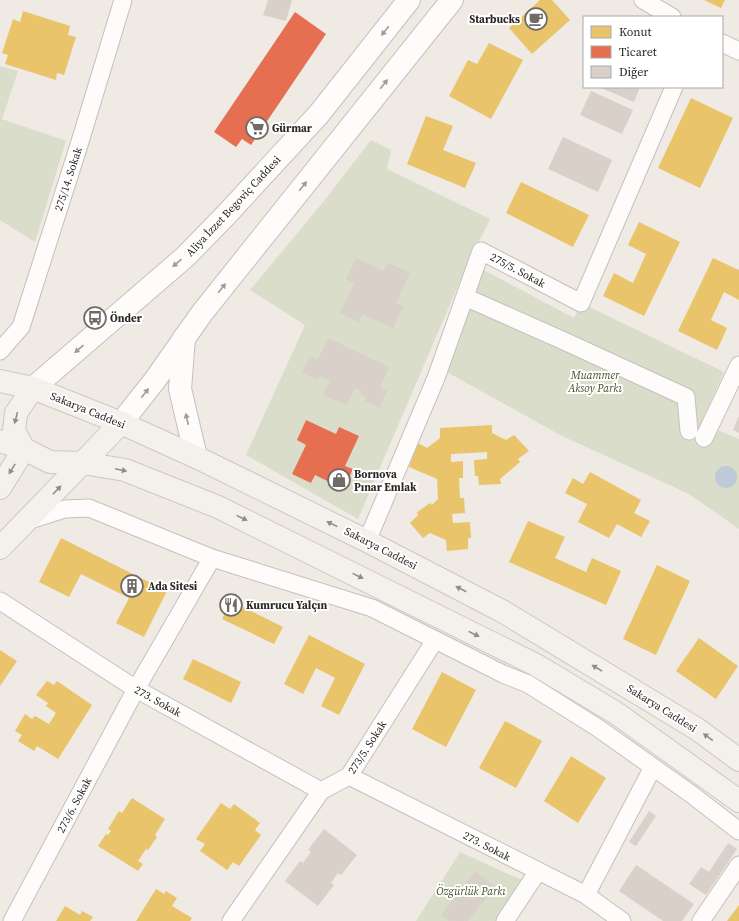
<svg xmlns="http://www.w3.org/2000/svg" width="739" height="921" viewBox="0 0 739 921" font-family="'Source Serif 4',serif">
<rect width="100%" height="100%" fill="#f0eae4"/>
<!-- green -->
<g fill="#d9ddca">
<polygon points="0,66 18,71 2,119 66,141 35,242 0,220"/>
<polygon points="371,140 391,150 387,169 490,219 460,281 358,519 246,455 305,325 250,290 320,206"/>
<polygon points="478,267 574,318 581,303 724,372 701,423 739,439 739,529 689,494 560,435 445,371"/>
<polygon points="460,852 535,886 510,921 416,921"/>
</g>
<!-- water -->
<circle fill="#bec9d9" cx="726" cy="477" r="11"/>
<!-- homes -->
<g fill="#e9c46a">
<polygon points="540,0 552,0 570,20 532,54 509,28"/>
<polygon points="704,0 725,0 721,8"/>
<polygon points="23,11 70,26 68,35 76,37 64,75 57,73 56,80 5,64 8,55 2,53 13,19 20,22"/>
<polygon points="489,43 523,60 491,119 449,96 468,60 477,64"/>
<polygon points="691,98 733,118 700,188 658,168"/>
<polygon points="426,116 453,126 443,150 476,163 465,188 407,164"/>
<polygon points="521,182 589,215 573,247 506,213"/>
<polygon points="639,222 680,242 644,316 603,296 614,273 633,283 646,254 628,245"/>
<polygon points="713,258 739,270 739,300 724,292 711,320 727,328 717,350 678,331"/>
<polygon points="492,425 492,433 506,440 514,435 529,451 518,459 520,462 500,479 501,484 479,485 478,476 475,476 474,460 487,459 487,452 451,454 451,462 463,461 463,478 459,478 460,498 464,498 465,513 452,514 453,523 470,522 471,538 468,538 468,549 447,551 446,540 430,533 423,538 410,523 418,515 418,513 416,513 430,503 432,505 438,499 437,479 409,467 418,443 427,448 440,438 440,428"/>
<polygon points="590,472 641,500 634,513 650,521 641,537 617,524 609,538 578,522 587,504 565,493 573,478 583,484"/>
<polygon points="528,521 565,537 555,558 586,572 592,558 621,571 606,605 509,562"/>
<polygon points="61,538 167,591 144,637 116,623 129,598 81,574 69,597 39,582"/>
<polygon points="657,565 690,581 656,655 623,639"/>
<polygon points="231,601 283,627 274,644 222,619"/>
<polygon points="309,635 365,664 339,715 321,706 335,678 316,668 303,694 284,684"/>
<polygon points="699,638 738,666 716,699 676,671"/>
<polygon points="0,650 17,661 0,686"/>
<polygon points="193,659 241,682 231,703 183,679"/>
<polygon points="442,672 476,690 446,747 412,729"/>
<polygon points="47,681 54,685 57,681 92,705 58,759 37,746 34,751 18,741 22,735 15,731 25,714 32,719 35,716 49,724 56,713 46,706 48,703 36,695"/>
<polygon points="505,721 542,741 516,788 479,768"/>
<polygon points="571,756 606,778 578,823 544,801"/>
<polygon points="132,798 165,819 155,835 157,837 148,850 146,849 138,861 143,864 138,871 98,846 106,834 108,835 111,831 108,829 119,811 122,813"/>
<polygon points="221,803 230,809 234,804 260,823 255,830 261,835 239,866 233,862 227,870 200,851 205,844 196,839"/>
<polygon points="156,889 164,894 166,891 177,898 172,906 192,918 190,921 136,921"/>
<polygon points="739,905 739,921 727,921"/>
<polygon points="65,906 80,915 82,911 93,917 90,921 56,921"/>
</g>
<!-- shops -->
<g fill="#e76f51">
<polygon points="295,12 326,34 251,145 242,139 236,147 214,132"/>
<polygon points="306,420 336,434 339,427 359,436 345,466 353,469 344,489 315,475 311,483 292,474 306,445 297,440"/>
</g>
<!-- building -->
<g fill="#d8d0c9">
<polygon points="268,0 292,0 286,21 263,15"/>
<polygon points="599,87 640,87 634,102"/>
<polygon points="591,91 633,110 622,134 580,115"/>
<polygon points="563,137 612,160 598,192 548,169"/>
<polygon points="356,258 384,271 388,263 410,273 396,303 403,306 393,328 362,314 359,322 340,313 354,283 346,279"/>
<polygon points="328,338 389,367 380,387 387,391 379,408 365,401 367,397 360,394 361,391 355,388 347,405 323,395 330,381 320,376 318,380 302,373 310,356 318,360"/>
<polygon points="739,416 739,433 733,430"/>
<polygon points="649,811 656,816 636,846 629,842"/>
<polygon points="324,829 357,855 341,875 338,873 331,883 334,885 318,906 285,881 300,861 303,863 311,852 308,850"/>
<polygon points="728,843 737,849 706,895 689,884 701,867 709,872"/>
<polygon points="636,865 694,904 682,921 663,921 619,891"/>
<polygon points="475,871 495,887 468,921 449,921 441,915"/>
</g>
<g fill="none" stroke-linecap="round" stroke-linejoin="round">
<!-- street casing -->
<g stroke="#c5c0bc" stroke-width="19">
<g id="street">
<polyline points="643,0 672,17"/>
<polyline points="722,43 739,51"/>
<polyline points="465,297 564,341 686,397 689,431"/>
<polyline points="0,351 21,327 79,145 123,0"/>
<polyline points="704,438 739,365"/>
<polyline points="27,521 65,509 89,508 212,558 372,608 503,674 528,684 598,728 691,794 739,831"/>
<polyline points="367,541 436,378 481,251 581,303 674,87"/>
<polyline points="0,601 136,689 321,791"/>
<polyline points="349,776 586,895 622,921"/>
<polyline points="586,895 653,767"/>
<polyline points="12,921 136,689 212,558"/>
<polyline points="231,921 321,791 349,776 435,640"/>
<polyline points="505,921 538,871"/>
<polyline points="701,921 739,865"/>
</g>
</g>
<!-- secondary casing -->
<g stroke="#c5c0bc" stroke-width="24">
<g id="secondary">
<polyline points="184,338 180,389 196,457"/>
<polyline points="33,388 185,257 226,215 319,114 409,0"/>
<polyline points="121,423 155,380 202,313 452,0"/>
</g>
</g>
<!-- primary casing -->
<g stroke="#cbc8c5" stroke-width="24">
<g id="primary">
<polyline points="0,381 33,388 121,423 196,457 367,541 502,611 697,729 739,760"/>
<polyline points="0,441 24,449 50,462 83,463 125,470 218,507 536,665 616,713 739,801"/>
<polyline points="24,449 14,431 16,413 33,388"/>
<polyline points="0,488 24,449"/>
<polyline points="0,548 121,423"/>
</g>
</g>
<!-- street -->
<use href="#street" stroke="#fdfcfb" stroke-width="17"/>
<!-- secondary -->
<use href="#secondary" stroke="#fdfcfb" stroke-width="22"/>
<!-- primary -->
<use href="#primary" stroke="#f4f0ec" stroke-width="22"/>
</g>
<!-- one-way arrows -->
<defs><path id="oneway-solid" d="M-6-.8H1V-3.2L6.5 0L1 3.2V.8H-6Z"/></defs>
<g fill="#9e9c9a">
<use href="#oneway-solid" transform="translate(385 31) rotate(128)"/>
<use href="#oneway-solid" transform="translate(384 84) rotate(-51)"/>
<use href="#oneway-solid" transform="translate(303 186) rotate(-51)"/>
<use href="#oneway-solid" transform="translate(177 263) rotate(139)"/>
<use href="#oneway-solid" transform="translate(222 288) rotate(-52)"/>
<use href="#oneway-solid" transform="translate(79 349) rotate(140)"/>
<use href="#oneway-solid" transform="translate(145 393) rotate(-52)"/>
<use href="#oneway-solid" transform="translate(187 419) rotate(-103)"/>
</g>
<g fill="#908c88">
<use href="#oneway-solid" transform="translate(16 418) rotate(104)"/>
<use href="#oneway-solid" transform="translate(12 469) rotate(122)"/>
<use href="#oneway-solid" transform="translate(121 470) rotate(12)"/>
<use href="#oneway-solid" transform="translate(57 490) rotate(-46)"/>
<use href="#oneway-solid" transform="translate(242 518) rotate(26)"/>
<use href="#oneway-solid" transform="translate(332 524) rotate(-154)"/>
<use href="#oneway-solid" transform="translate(358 576) rotate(26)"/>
<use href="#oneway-solid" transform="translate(461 589) rotate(-153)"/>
<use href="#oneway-solid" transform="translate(474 634) rotate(26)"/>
<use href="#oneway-solid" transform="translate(597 668) rotate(-149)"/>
<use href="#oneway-solid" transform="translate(708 737) rotate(-144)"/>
</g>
<!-- icons -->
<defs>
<g id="cafe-ring" transform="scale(1.15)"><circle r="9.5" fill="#fff" stroke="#706b67" stroke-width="1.5"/><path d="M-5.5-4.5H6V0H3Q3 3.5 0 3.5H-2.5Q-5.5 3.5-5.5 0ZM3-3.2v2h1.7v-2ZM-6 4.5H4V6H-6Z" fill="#706b67"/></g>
<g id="supermarket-ring" transform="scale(1.15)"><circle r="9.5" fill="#fff" stroke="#706b67" stroke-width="1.5"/><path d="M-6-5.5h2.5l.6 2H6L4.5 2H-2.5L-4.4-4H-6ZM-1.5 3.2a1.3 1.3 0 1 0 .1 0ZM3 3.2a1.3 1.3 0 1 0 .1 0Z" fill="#706b67"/></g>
<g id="bus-ring" transform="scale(1.15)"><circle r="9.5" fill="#fff" stroke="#706b67" stroke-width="1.5"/><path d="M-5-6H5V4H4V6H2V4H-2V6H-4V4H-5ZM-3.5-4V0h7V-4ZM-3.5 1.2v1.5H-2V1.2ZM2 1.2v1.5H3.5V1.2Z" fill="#706b67"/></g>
<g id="shop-ring" transform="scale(1.15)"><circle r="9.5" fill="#fff" stroke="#706b67" stroke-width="1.5"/><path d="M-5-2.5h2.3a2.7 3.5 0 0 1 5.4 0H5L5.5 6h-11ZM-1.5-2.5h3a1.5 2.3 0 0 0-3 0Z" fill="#706b67"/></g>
<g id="building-ring" transform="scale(1.15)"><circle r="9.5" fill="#fff" stroke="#706b67" stroke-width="1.5"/><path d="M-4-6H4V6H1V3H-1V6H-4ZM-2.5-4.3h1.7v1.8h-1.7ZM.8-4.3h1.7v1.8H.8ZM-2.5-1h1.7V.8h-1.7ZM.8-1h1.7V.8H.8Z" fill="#706b67"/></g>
<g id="restaurant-ring" transform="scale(1.15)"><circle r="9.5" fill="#fff" stroke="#706b67" stroke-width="1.5"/><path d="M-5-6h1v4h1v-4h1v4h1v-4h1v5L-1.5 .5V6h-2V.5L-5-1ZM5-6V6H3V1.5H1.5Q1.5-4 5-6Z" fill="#706b67"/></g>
</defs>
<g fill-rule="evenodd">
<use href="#cafe-ring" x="536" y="19"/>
<use href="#supermarket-ring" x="257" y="128"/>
<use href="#bus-ring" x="95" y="318"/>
<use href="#shop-ring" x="339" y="480"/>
<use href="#building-ring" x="132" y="586"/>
<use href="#restaurant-ring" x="231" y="605"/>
</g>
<g text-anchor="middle" stroke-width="4" stroke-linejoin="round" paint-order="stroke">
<!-- poi labels -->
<g font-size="11" font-weight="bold" fill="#2b2723" stroke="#fff" text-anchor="start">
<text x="520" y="23" text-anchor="end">Starbucks</text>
<text x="272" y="132">Gürmar</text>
<text x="110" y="322">Önder</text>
<text x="354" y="478">Bornova<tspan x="354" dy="13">Pınar Emlak</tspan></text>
<text x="148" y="590">Ada Sitesi</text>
<text x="246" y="609">Kumrucu Yalçın</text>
</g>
<!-- street labels -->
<g font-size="11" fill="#2b2723" stroke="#fff">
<text transform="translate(68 179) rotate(-72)" y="4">275/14. Sokak</text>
<text transform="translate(233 206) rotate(-47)" y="4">Aliya İzzet Begoviç Caddesi</text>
<text transform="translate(518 270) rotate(28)" y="4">275/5. Sokak</text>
<text transform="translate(88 410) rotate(22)" y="4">Sakarya Caddesi</text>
<text transform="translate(381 548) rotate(27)" y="4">Sakarya Caddesi</text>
<text transform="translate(158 701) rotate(29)" y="4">273. Sokak</text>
<text transform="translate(662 708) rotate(32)" y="4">Sakarya Caddesi</text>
<text transform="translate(367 747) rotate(-57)" y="4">273/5. Sokak</text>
<text transform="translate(74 805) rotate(-62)" y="4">273/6. Sokak</text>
<text transform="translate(487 846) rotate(27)" y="4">273. Sokak</text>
</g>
<!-- park labels -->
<g font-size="11" font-style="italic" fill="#3f4e20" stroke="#fff">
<text x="595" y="379">Muammer<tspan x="595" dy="13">Aksoy Parkı</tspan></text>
<text x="471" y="895">Özgürlük Parkı</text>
</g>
</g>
<!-- legend -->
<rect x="583" y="16" width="140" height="72" fill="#ffffff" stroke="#aaa9a7"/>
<rect x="591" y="26" width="20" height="12" fill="#e9c46a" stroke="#aaa9a7"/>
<text x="619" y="36" font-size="12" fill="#2b2723">Konut</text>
<rect x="591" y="46" width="20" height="12" fill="#e76f51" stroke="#aaa9a7"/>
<text x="619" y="56" font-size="12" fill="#2b2723">Ticaret</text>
<rect x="591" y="66" width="20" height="12" fill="#d8d0c9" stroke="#aaa9a7"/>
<text x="619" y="76" font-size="12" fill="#2b2723">Diğer</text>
</svg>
